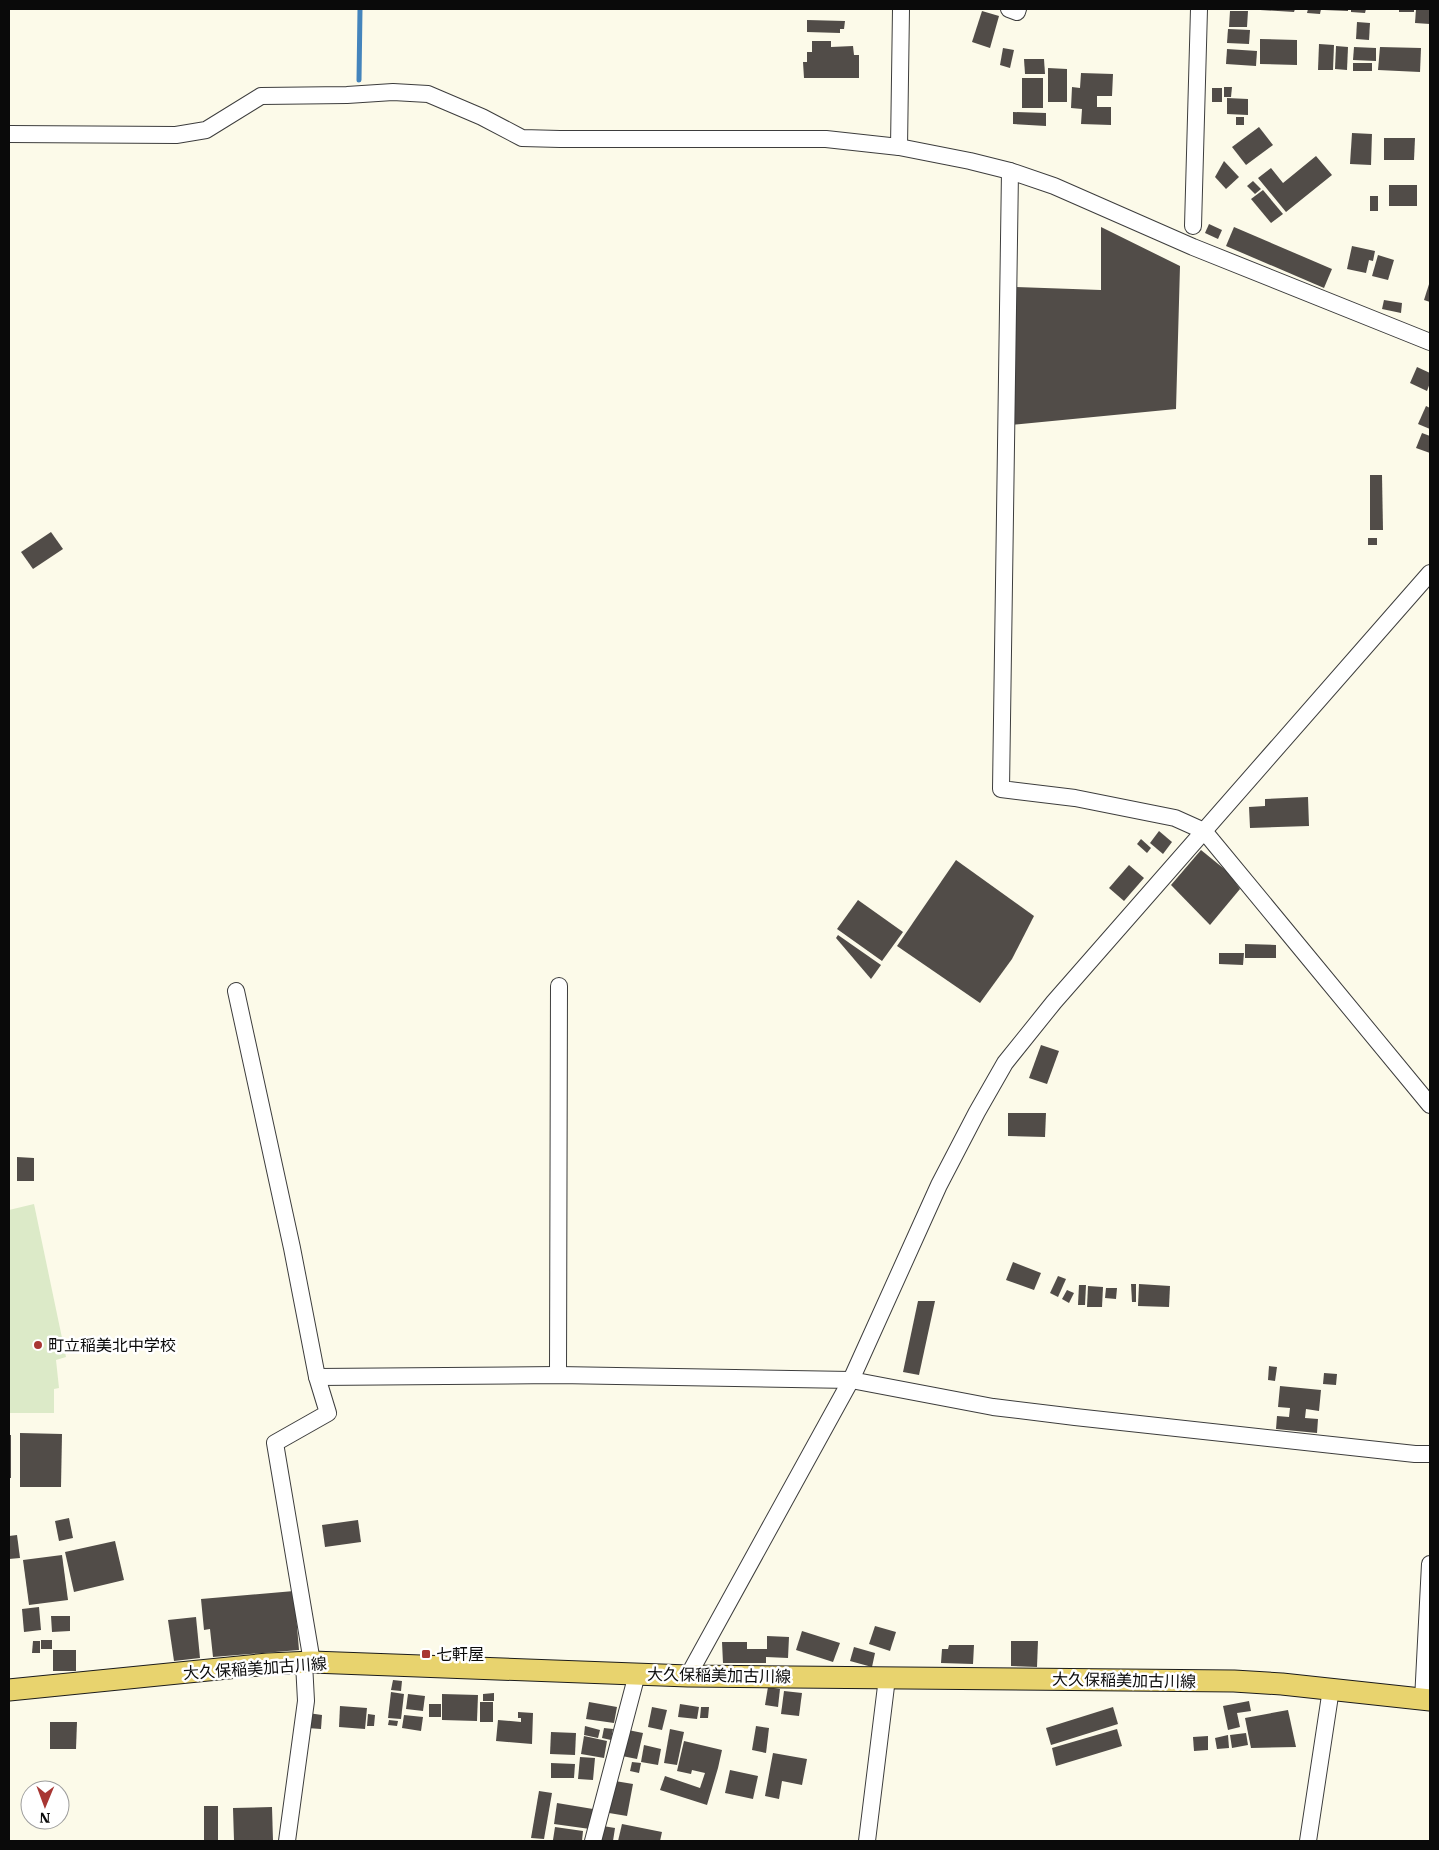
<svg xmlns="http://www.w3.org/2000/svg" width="1439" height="1850" viewBox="0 0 1439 1850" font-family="'IBM Plex Serif','Noto Sans JP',serif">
<rect width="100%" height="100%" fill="#fcfae9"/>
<!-- pitch -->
<polygon fill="#dceac8" points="34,1204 66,1357 56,1360 59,1388 54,1389 54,1413 9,1413 9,1210"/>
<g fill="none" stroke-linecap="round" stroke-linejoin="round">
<!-- stream -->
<polyline stroke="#4484bc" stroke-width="5" points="359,80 360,9"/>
</g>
<!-- building -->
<g fill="#514c48">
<polygon points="1260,9 1295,9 1294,12 1260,10"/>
<polygon points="1308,9 1321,9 1320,14 1307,13"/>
<polygon points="1324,9 1348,9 1348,11 1324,10"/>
<polygon points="1351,9 1366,9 1365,13 1351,12"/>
<rect x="1399" y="9" width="15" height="3"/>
<polygon points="1416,9 1430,9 1430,24 1415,23"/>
<polygon points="982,11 999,16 990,48 972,42"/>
<polygon points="1230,11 1248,11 1247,27 1229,27"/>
<polygon points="807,20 845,21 844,29 840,29 840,33 807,32"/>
<polygon points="1357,22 1370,23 1369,40 1356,39"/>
<polygon points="1228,29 1250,30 1249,44 1227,43"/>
<polygon points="1260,39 1297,40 1297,65 1260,64"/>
<polygon points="812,41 831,41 831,47 853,46 854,55 859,55 859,78 804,78 803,62 807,62 807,52 812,52"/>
<polygon points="1319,44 1334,45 1333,70 1318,70"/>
<polygon points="1336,46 1348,47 1347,70 1335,69"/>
<polygon points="1354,47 1376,48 1376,61 1353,60"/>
<polygon points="1380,47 1421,48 1420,72 1378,70"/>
<polygon points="1003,48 1014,50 1010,68 1000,65"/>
<polygon points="1227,49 1257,51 1256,66 1226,64"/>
<polygon points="1024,59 1044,59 1045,74 1025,74"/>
<rect x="1353" y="63" width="19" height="8"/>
<polygon points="1048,68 1067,69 1067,102 1048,102"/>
<polygon points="1081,73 1113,74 1112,96 1097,96 1097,107 1111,107 1111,125 1081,124 1082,109 1071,108 1072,87 1080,88"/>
<rect x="1022" y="78" width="21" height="30"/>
<polygon points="1224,87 1232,87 1231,97 1224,97"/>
<rect x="1212" y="88" width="10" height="14"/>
<polygon points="1227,98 1248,99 1248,115 1227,114"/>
<polygon points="1013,112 1046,113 1046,126 1013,124"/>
<rect x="1236" y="117" width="8" height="8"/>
<polygon points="1259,127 1273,145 1246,165 1232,147"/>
<polygon points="1352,133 1372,134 1371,165 1350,164"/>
<polygon points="1384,138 1415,138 1414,160 1384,160"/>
<polygon points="1316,156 1332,175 1286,212 1258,178 1271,168 1283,183"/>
<polygon points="1224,161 1239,177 1226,189 1215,177"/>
<polygon points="1253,181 1261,189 1255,194 1247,186"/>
<rect x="1389" y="185" width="28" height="21"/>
<polygon points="1263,190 1283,214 1271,223 1251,199"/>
<rect x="1370" y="196" width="8" height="15"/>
<polygon points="1209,224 1222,230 1218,239 1205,233"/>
<polygon points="1101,227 1180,266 1176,409 1011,425 1015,287 1101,290"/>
<polygon points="1234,227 1332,269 1324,288 1226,246"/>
<polygon points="1352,246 1375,251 1373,261 1369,260 1366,273 1347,269"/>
<polygon points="1378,255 1394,260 1388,280 1372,276"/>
<polygon points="1430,281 1430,302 1424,300"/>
<polygon points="1384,300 1402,303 1401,313 1382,309"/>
<polygon points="1417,367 1430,373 1430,383 1427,391 1410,383"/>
<polygon points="1426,406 1430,408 1430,429 1418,424"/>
<polygon points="1422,433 1430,436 1430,453 1416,448"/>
<polygon points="1370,475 1382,475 1383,530 1370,530"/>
<polygon points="51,532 63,549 33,569 21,552"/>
<rect x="1368" y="538" width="9" height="7"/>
<polygon points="1308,797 1309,826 1250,828 1249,807 1265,806 1265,799"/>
<polygon points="1159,831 1172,842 1163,854 1150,843"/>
<polygon points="1141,839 1151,848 1147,853 1137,844"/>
<polygon points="1201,850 1228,872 1240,889 1210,925 1171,885"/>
<polygon points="956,860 1034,916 1012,959 980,1003 897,946"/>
<polygon points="1129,865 1144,878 1124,901 1109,888"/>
<polygon points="858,900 903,932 882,961 837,929"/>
<polygon points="838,935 881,965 871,979 836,938"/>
<polygon points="1245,944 1276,945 1276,958 1245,958"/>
<polygon points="1219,953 1244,953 1243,965 1219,964"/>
<polygon points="1041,1045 1059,1051 1047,1084 1029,1078"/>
<polygon points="1008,1113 1046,1113 1045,1137 1008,1136"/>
<polygon points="17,1157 34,1158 34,1181 17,1181"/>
<polygon points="1013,1262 1041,1273 1034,1290 1006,1280"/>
<polygon points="1058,1276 1066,1279 1058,1297 1050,1293"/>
<polygon points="1131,1284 1136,1284 1136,1302 1132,1302"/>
<polygon points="1139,1284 1170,1286 1169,1307 1138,1306"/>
<polygon points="1079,1285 1086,1285 1085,1305 1078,1305"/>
<polygon points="1088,1286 1103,1287 1102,1307 1087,1307"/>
<polygon points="1106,1288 1117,1288 1116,1299 1105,1298"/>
<polygon points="1067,1290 1074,1293 1069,1303 1062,1299"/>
<polygon points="918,1301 935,1301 919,1375 903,1372"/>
<polygon points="1269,1366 1277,1367 1275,1381 1268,1380"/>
<polygon points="1324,1373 1337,1374 1336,1385 1323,1384"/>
<polygon points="1280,1386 1321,1390 1319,1411 1306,1409 1305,1418 1318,1419 1317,1433 1276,1429 1277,1416 1289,1417 1290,1408 1278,1407"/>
<polygon points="20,1433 62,1434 61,1487 20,1487"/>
<rect x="9" y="1435" width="2" height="43"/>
<polygon points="69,1518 73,1538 59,1541 55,1521"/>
<polygon points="358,1520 361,1542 325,1547 322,1525"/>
<polygon points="17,1535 20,1558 9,1559 9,1536"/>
<polygon points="115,1541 124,1580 74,1592 65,1552"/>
<polygon points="62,1555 68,1600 29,1605 23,1560"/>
<polygon points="294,1591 299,1650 213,1657 210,1629 204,1630 201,1599"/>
<polygon points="39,1607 41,1630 24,1632 22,1609"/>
<polygon points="51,1616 70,1616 70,1631 52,1632"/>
<polygon points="196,1617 200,1658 174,1661 168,1620"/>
<polygon points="875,1626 896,1632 890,1651 869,1644"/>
<polygon points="802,1631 840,1643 833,1662 796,1650"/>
<polygon points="767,1636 789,1637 788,1658 766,1657 766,1663 723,1663 722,1642 747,1642 747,1649 767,1649"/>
<rect x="41" y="1640" width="11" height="9"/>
<polygon points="33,1641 40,1641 40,1653 32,1653"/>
<polygon points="1011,1641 1038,1641 1037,1667 1011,1666"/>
<polygon points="949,1645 974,1645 973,1664 941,1663 942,1649 948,1649"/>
<polygon points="854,1647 875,1653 872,1667 850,1661"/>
<rect x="53" y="1650" width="23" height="21"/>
<polygon points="393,1680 402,1681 401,1691 391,1690"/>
<polygon points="768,1687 780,1689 778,1707 765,1705"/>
<polygon points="784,1691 802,1693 799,1716 781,1714"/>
<polygon points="391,1692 404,1694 401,1719 388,1718"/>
<polygon points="494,1693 494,1701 483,1701 483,1694"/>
<polygon points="408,1694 425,1696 423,1711 406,1709"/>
<polygon points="442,1694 478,1695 477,1721 442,1720"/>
<polygon points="1249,1701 1251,1711 1237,1713 1240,1727 1228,1730 1223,1706"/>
<rect x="480" y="1702" width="13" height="20"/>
<polygon points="589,1702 617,1707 614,1723 586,1719"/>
<rect x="429" y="1704" width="12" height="13"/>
<polygon points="680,1704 699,1707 697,1719 678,1717"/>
<polygon points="340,1706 367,1708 365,1729 339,1727"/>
<polygon points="652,1707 667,1710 662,1730 648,1727"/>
<polygon points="701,1707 709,1707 708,1718 700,1718"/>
<polygon points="1113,1707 1118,1724 1051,1745 1046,1728"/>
<polygon points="1288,1710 1296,1747 1251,1748 1245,1718"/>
<polygon points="518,1712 533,1713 532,1744 496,1741 498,1720 521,1722 521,1718 518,1718"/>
<polygon points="308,1713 322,1715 321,1729 307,1728"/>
<polygon points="368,1714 375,1715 374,1726 367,1726"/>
<polygon points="404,1715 423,1717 421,1731 402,1728"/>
<polygon points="389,1720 398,1721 397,1726 388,1725"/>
<polygon points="50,1722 77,1722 76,1749 50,1749"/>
<polygon points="585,1726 600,1730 598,1738 584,1735"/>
<polygon points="756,1726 769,1728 766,1753 752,1750"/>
<polygon points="604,1728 613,1729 611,1740 602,1738"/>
<polygon points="670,1729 684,1732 677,1765 664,1763"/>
<polygon points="1117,1729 1122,1746 1056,1766 1052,1748"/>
<polygon points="628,1730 643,1733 637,1759 622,1756"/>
<polygon points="551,1732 576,1733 575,1755 550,1754"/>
<polygon points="1246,1733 1248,1745 1232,1748 1230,1735"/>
<polygon points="1228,1735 1229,1748 1217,1749 1215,1738"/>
<polygon points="584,1736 607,1741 604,1758 581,1754"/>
<polygon points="1208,1736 1208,1750 1194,1751 1193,1737"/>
<polygon points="684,1741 722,1750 718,1768 707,1805 660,1790 665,1776 700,1788 705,1773 692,1770 691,1774 677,1771"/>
<polygon points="644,1745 661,1749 658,1765 641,1762"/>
<polygon points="773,1753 807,1759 802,1785 782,1781 779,1799 765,1796"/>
<polygon points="580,1757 595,1758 593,1780 578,1779"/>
<polygon points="632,1762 641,1763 639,1773 630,1771"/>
<polygon points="551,1763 575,1764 574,1778 551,1778"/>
<polygon points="730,1770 758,1776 753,1799 725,1793"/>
<polygon points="615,1781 633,1784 627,1816 609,1813"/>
<polygon points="539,1791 552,1793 544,1839 531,1838"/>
<polygon points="557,1803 593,1809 590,1829 554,1824"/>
<rect x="204" y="1806" width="14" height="35"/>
<polygon points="272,1807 273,1841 234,1841 233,1808"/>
<polygon points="622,1824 662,1832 660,1841 618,1841"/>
<polygon points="603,1826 615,1828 613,1841 601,1841"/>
<polygon points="555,1827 583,1831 582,1841 553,1840"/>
</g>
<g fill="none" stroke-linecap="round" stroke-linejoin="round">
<!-- minor casing -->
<g stroke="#3d3d3d" stroke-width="18">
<g id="minor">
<polyline points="1009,9 1017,12 1018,9"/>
<polyline points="9,134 176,135 206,130 261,96 347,95 393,92 428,94 482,117 522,138 560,139 826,139 899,147 970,161 1010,171 1054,186 1193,247 1430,342"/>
<polyline points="899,147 901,9"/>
<polyline points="1010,171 1001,789 1075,798 1175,818 1204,831 1430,1105"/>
<polyline points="1193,226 1199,9"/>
<polyline points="236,991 292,1248 317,1377 328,1413 275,1443 312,1662"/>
<polyline points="558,1375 559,986"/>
<polyline points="317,1377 558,1375 851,1380 993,1407 1075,1417 1415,1454 1430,1454"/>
<polyline points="688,1676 851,1380 939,1185 977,1112 1005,1063 1054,1002 1430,573"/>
<polyline points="1423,1700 1430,1564"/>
<polyline points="287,1841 306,1701 304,1663"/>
<polyline points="593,1841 637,1674"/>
<polyline points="867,1841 887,1678"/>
<polyline points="1308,1841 1331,1689"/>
</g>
</g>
<!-- major casing -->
<g stroke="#1b1b1b" stroke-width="23">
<polyline id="major" points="9,1690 268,1664 312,1662 688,1676 1234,1681 1282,1684 1430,1700"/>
</g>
<!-- minor -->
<use href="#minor" stroke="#fff" stroke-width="16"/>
<!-- major -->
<use href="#major" stroke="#e8d36e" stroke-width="21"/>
</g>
<!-- markers -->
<g fill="#a83633" stroke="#fff" stroke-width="2">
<circle cx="38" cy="1345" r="5"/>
<rect x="421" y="1649" width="10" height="10" rx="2.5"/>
</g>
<g text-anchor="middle" stroke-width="5" stroke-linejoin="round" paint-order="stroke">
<!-- poi labels -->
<g font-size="16" fill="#0a0a0a" stroke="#fff" text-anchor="start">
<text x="48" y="1351">町立稲美北中学校</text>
<text x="436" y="1660">七軒屋</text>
</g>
<!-- street labels -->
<g font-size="16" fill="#0a0a0a" stroke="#fff">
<text transform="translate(255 1668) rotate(-4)" y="6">大久保稲美加古川線</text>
<text transform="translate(719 1675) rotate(1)" y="6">大久保稲美加古川線</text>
<text transform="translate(1124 1680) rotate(1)" y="6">大久保稲美加古川線</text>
</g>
</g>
<!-- border -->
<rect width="1439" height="1850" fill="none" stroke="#0a0a0a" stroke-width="20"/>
<!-- north arrow -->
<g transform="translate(45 1805) rotate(181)"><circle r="24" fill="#ffffff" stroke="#9d9d9d"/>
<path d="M0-4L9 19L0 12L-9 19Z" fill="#a83633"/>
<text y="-8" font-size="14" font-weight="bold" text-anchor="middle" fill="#0a0a0a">N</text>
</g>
</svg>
